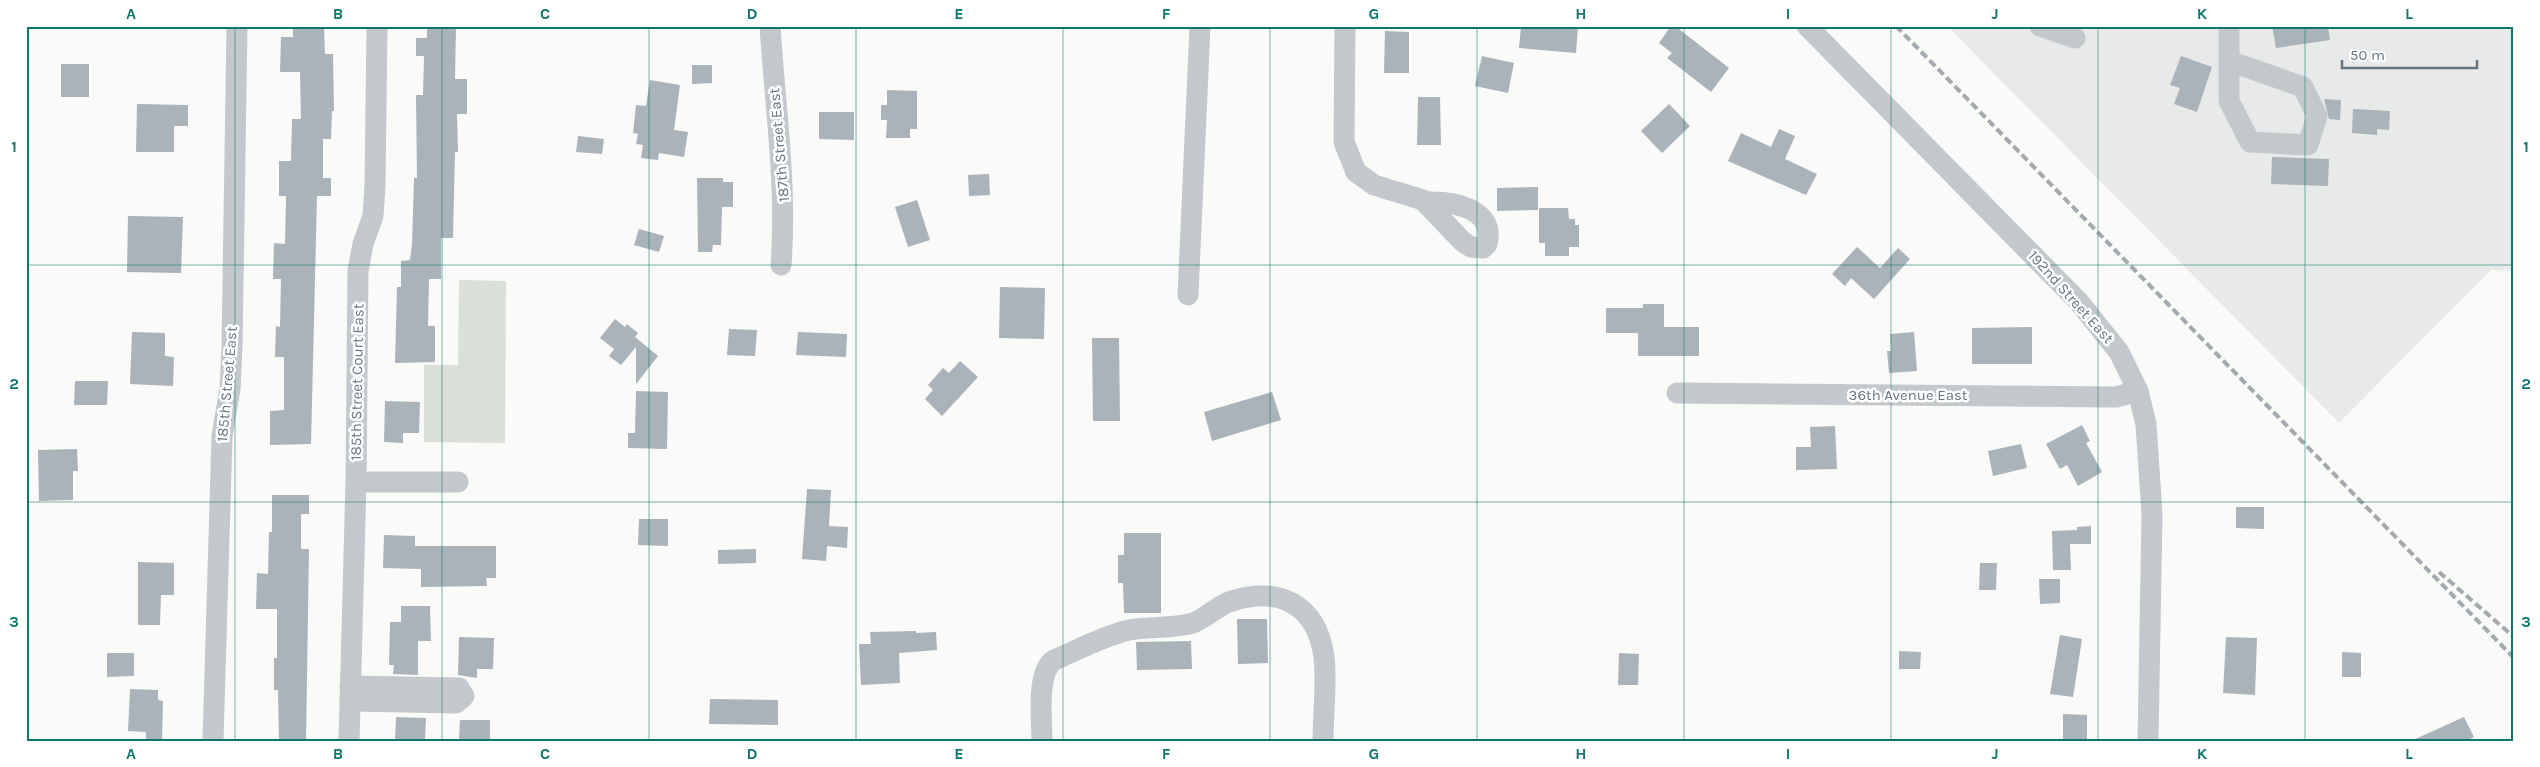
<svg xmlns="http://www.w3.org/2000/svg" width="2540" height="767" viewBox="0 0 2540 767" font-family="Karla,sans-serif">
<rect width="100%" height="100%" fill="#fafaf8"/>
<!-- built -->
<polygon fill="#e8e9e9" points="1947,26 2514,26 2514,271 2491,270 2339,423"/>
<!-- green -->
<polygon fill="#dadfd7" points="459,280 506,281 505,443 424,442 424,365 458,365"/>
<!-- building -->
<g fill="#aab3b9">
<polygon points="293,26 324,26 325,54 333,54 334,111 332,111 331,139 323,139 323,178 331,178 331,196 317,196 311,444 270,445 270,411 284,410 284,357 275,357 276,326 280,327 281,279 273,279 274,243 285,244 286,196 279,196 279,161 291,161 292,119 301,119 300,72 280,72 281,37 293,37"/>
<polygon points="427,26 456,26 455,79 467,79 467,114 457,114 458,152 455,152 453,238 441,238 441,279 429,279 428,326 435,326 435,362 395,363 397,287 401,287 401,261 410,260 412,244 414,178 417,178 416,95 423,95 424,56 416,56 416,38 427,38"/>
<polygon points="1521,26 1578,26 1576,53 1519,48"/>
<polygon points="1671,26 1675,26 1729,68 1711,92 1667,58 1672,53 1659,43"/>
<polygon points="2272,26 2328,26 2330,40 2276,48"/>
<polygon points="1385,31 1409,32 1409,73 1384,73"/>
<polygon points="1482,56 1514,63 1508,93 1475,86"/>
<polygon points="2181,56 2212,67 2197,112 2174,104 2180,88 2170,85"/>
<rect x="61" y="64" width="28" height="33"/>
<polygon points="692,65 712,65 712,83 692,84"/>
<polygon points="650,80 680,85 674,130 688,132 684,157 659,153 658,160 641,158 643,145 636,144 638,134 633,133 636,105 646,106"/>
<polygon points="887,90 917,91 917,129 910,129 910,138 886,138 887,120 881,120 881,105 887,105"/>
<polygon points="1418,97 1440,97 1441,145 1417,145"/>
<polygon points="2324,99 2341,100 2340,120 2329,119"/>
<polygon points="137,104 188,105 188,126 174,126 174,152 136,152"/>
<polygon points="1669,104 1690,126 1662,153 1641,131"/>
<polygon points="2353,109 2390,111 2389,130 2377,129 2377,135 2352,133"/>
<polygon points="819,112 854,112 854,140 819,139"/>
<polygon points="1779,129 1795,136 1785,159 1817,174 1806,195 1728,161 1741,133 1771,147"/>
<polygon points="578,136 604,139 602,154 576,152"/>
<polygon points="2272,157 2329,159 2328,186 2271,184"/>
<polygon points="989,174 990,195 969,196 968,175"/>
<polygon points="697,178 723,178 723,182 733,182 733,207 722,207 721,245 713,245 712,252 698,252"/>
<polygon points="1538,187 1538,210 1497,211 1497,188"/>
<polygon points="917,200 930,240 908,247 895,207"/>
<polygon points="1539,208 1568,208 1569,219 1575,219 1575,225 1579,225 1579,247 1569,247 1569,256 1545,256 1545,243 1539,243"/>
<polygon points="128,216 183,217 181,273 127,272"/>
<polygon points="639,229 664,236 659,252 634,245"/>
<polygon points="1857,247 1880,268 1898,248 1910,259 1874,299 1851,278 1845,286 1832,274"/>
<polygon points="1000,287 1045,288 1044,339 999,338"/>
<polygon points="1643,304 1664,304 1664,327 1699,327 1699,356 1638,356 1638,333 1606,333 1606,308 1643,308"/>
<polygon points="615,319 625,327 627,324 638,333 635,337 658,356 636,384 636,347 621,365 609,356 614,349 600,338"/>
<polygon points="2032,327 2032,364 1972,364 1972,328"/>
<polygon points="729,329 757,330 755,356 727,355"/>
<polygon points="132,332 165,333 165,356 174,357 173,386 130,384"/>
<polygon points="798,332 847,334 846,357 796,355"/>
<polygon points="1914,332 1917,371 1889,373 1887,351 1891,351 1890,334"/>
<polygon points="1092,338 1119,338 1120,421 1093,421"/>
<polygon points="960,361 978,377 942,416 925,399 933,390 928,385 943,368 949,373"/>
<polygon points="75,381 108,381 107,405 74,405"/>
<polygon points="636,391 668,392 667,449 628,448 628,433 635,433"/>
<polygon points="1272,392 1281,420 1212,441 1204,412"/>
<polygon points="385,401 420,402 419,433 403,433 403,443 384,442"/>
<polygon points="2082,425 2090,441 2086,443 2102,472 2078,486 2067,465 2060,469 2046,444"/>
<polygon points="1835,426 1837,469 1796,470 1796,447 1811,447 1810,427"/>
<polygon points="2021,444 2027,468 1993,476 1988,451"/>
<polygon points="77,449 78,471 73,471 73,500 39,501 38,450"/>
<polygon points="807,489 831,490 829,526 848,527 847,548 827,546 826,561 802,559"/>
<polygon points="272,495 309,495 309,514 301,514 301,549 309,549 306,741 279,741 278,690 274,690 274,658 277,658 277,609 256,609 257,573 268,574 269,532 272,532"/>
<polygon points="2236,507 2264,507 2264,529 2236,528"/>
<polygon points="639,519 668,519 668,546 638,545"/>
<polygon points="2091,526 2091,544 2070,544 2071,570 2053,570 2052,531 2077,530 2077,527"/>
<polygon points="1124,533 1161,533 1161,613 1124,613 1123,583 1118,583 1118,555 1124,555"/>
<polygon points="384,535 415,536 415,546 496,546 496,578 486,578 487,586 421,587 421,569 383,568"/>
<polygon points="756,549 756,563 718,564 718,550"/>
<polygon points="138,562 174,563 174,595 161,595 160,625 138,625"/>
<polygon points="1980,563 1997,563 1996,590 1979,590"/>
<polygon points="2039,579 2060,579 2060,603 2040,604"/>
<polygon points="401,606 430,606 431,641 418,641 418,675 393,674 394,665 389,665 390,622 401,622"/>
<polygon points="1237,619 1267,619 1268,663 1238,664"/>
<polygon points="916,631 916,633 936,632 937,650 899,653 900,683 861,685 859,644 871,644 870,632"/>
<polygon points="2060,635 2082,639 2073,697 2050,694"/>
<polygon points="459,637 494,638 493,669 477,669 477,678 458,675"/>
<polygon points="2226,637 2257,638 2255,695 2223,693"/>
<polygon points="1191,641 1192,669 1137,670 1136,642"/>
<polygon points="1899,651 1921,652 1920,669 1899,669"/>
<polygon points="2342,652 2361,653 2361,677 2342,677"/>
<polygon points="107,653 134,653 134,676 107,677"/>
<polygon points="1619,653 1639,654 1638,685 1618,685"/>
<polygon points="130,689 158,690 158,700 163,701 162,741 146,740 146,732 128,731"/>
<polygon points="710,699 778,700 778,725 709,724"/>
<polygon points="2063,714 2087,715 2087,741 2063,741"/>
<polygon points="396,717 426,718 425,741 395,741"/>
<polygon points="2464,717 2474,737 2466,741 2411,741"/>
<polygon points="460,720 490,720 490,741 459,741"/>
</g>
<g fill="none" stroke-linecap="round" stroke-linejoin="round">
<!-- minor -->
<g stroke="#c3c8cc" stroke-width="21">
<path d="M770,26C775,106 787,185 781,265"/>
<path d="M1345,26L1344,142L1356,172L1374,185L1423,200L1462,241L1471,247L1483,248L1487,244C1496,208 1452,201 1427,202"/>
<polyline points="1807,26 2079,302 2119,352 2138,391 2146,424 2152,514 2148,741"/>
<polyline points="2040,26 2075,38"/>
<polyline points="2229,61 2303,87 2317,116 2308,145 2250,142 2229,101 2229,26"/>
<polyline points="1188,295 1200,26"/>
<polyline points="1677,393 2116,397 2138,391"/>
<polyline points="356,482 458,482"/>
<polyline points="350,701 456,703 464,696 459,688 350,686"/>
<polyline points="213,741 222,436 230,389 232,347 237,26"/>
<polyline points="349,741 356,482 358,271 363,244 373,216 375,185 377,26"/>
<path d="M1042,741C1042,720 1036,672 1054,660C1078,650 1103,636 1129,630C1149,626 1173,629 1193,623C1206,618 1216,607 1229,602C1278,585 1317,604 1324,657C1327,684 1323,714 1323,741"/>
</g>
<!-- rail -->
<g stroke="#a2aab0" stroke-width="4" stroke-dasharray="8 4" stroke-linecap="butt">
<polyline points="1896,26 2514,658"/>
<polyline points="2439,572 2514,637"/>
</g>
</g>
<!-- grid -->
<path fill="none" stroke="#0f766e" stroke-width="1" stroke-opacity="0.55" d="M235,26V741M442,26V741M649,26V741M856,26V741M1063,26V741M1270,26V741M1477,26V741M1684,26V741M1891,26V741M2098,26V741M2305,26V741M26,265H2514M26,502H2514"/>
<g text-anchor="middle" stroke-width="5" stroke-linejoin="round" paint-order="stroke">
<!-- street labels -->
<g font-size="15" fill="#657683" stroke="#fff">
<text transform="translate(779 145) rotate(-95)" y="5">187th Street East</text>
<text transform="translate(2071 297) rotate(48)" y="5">192nd Street East</text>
<text transform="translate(357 382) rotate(-89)" y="5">185th Street Court East</text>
<text transform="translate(227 384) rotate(-85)" y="5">185th Street East</text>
<text x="1908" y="400">36th Avenue East</text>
</g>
</g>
<!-- border -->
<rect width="2540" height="767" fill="none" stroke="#ffffff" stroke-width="55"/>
<!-- scale -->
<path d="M2342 60v8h135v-8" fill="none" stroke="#657683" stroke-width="2.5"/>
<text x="2350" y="60" font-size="15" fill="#657683" stroke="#ffffff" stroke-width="4" paint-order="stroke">50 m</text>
<rect x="28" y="28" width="2484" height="712" fill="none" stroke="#0f766e" stroke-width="2"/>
<g font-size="16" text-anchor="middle" font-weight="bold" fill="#0f766e">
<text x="131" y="19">A</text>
<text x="338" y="19">B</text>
<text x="545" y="19">C</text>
<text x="752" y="19">D</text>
<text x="959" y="19">E</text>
<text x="1166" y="19">F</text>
<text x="1374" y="19">G</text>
<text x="1581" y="19">H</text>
<text x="1788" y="19">I</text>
<text x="1995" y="19">J</text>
<text x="2202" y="19">K</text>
<text x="2409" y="19">L</text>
<text x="14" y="152">1</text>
<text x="2526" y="152">1</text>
<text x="14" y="389">2</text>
<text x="2526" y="389">2</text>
<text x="14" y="627">3</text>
<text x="2526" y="627">3</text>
<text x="131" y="759">A</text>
<text x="338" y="759">B</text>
<text x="545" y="759">C</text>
<text x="752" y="759">D</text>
<text x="959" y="759">E</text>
<text x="1166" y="759">F</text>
<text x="1374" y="759">G</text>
<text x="1581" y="759">H</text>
<text x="1788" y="759">I</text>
<text x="1995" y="759">J</text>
<text x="2202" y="759">K</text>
<text x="2409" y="759">L</text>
</g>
</svg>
